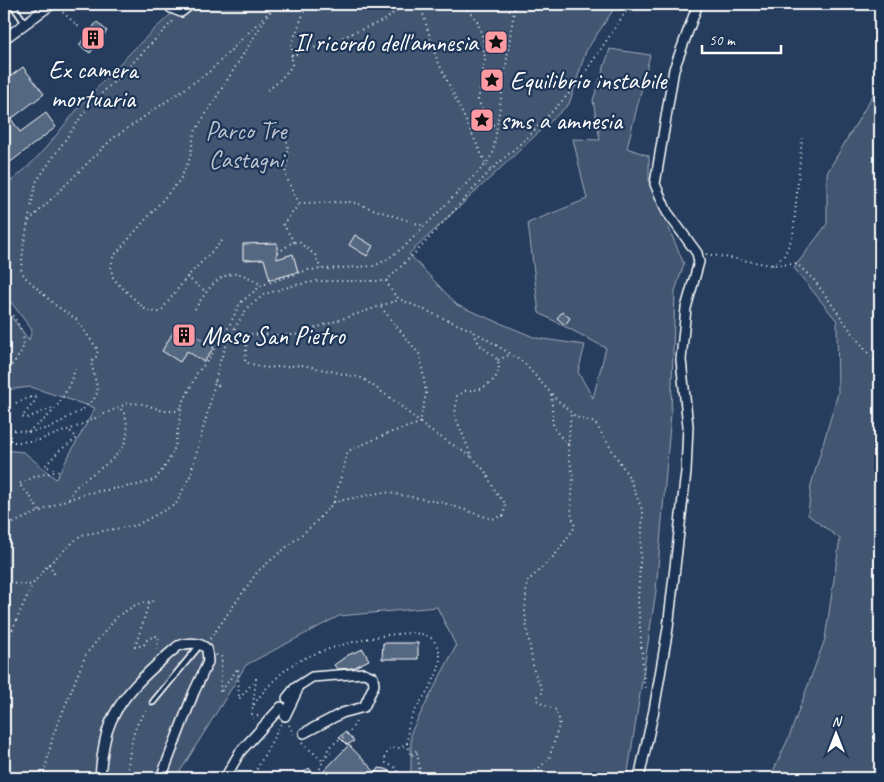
<svg xmlns="http://www.w3.org/2000/svg" width="884" height="782" viewBox="0 0 884 782" font-family="Caveat,sans-serif">
<rect width="100%" height="100%" fill="#263d5e"/>
<filter id="ink" filterUnits="userSpaceOnUse"><feTurbulence type="fractalNoise" baseFrequency=".02" numOctaves="2"/><feDisplacementMap in="SourceGraphic" scale="10" xChannelSelector="R" yChannelSelector="G"/><feConvolveMatrix kernelMatrix="1 2 1 2 8 2 1 2 1" color-interpolation-filters="sRGB"/></filter>
<g filter="url(#ink)">
<!-- green -->
<g fill="#425672" stroke="#a0aab8">
<path d="M183,4H617L586,51L569,104L409,254L457,305L536,338L585,345L578,372L593,398L606,348L539,313L528,223L587,199L573,139L600,140L593,100L610,49L650,55L627,148L649,156V182L684,264L675,291L671,413L656,591L627,778H409L411,776V732L456,646L437,607L339,616L246,665L176,778H4V450L24,452L56,479L95,408L31,387L4,390V307L29,340L32,330L4,293V186C37,164 57,132 83,103C113,70 149,32 183,4Z"/>
<polygon points="880,83 880,778 770,778 789,737 825,639 840,539 808,515 811,485 838,393 837,321 794,268 827,224 827,173"/>
</g>
<!-- building -->
<g fill="#556781" stroke="#fff">
<polygon points="97,22 107,31 90,53 79,45"/>
<polygon points="23,67 44,94 11,119 20,132 46,113 56,127 4,167 4,81"/>
<polygon points="355,235 373,246 367,256 349,245"/>
<polygon points="277,243 277,259 293,254 298,272 270,280 264,259 243,260 243,244"/>
<polygon points="562,312 570,318 565,325 557,318"/>
<polygon points="178,324 214,347 204,362 187,351 180,362 162,351"/>
<polygon points="383,643 418,643 418,659 382,659"/>
<polygon points="363,649 369,660 353,668 337,669 334,665 348,655"/>
<polygon points="346,732 354,741 347,745 339,737"/>
<polygon points="349,745 376,773 379,768 386,769 399,778 297,778 309,768 317,778"/>
</g>
<g fill="none" stroke-linecap="round" stroke-linejoin="round">
<!-- service casing -->
<g stroke="#fff" stroke-width="8">
<g id="service">
<polyline points="12,4 25,23"/>
<polyline points="153,702 200,645"/>
</g>
</g>
<!-- minor casing -->
<g stroke="#fff" stroke-width="12">
<g id="minor">
<polyline points="169,4 171,8 181,12 191,4"/>
<polyline points="4,39 52,4"/>
<polyline points="287,698 295,688 312,677 364,673 373,677 374,685 364,707 342,713 304,733"/>
<polyline points="285,716 297,691"/>
<path d="M100,778C101,763 103,747 107,732C117,697 151,669 178,646C188,643 199,641 207,649L208,662L194,692L161,778"/>
<polyline points="225,778 240,752 281,707"/>
<polyline points="639,778 654,710 668,628 686,472 688,426 681,360 686,308 699,262 697,253 667,212 655,184 674,69 698,4"/>
</g>
</g>
<!-- path -->
<g stroke="#fff" stroke-width="2" stroke-dasharray="1 4" stroke-linecap="butt">
<polyline points="459,4 470,12 477,21 483,38 485,61 478,100 487,120 496,127"/>
<polyline points="515,4 493,153 486,164 491,170 531,134 576,86 631,4"/>
<polyline points="59,9 80,28"/>
<polyline points="291,56 336,40 385,20 398,9 400,4"/>
<polyline points="268,90 278,82 292,66 292,43 307,4"/>
<path d="M268,131L272,126L274,125C291,134 290,156 285,173L294,195L300,203L352,202L424,226"/>
<polyline points="29,221 112,139 209,72 268,13"/>
<polyline points="222,241 187,277 160,312 147,311 117,283 113,277 111,269 113,257 180,180 190,158 194,133 271,10 281,4"/>
<polyline points="294,242 283,224 300,203"/>
<polyline points="278,253 291,243 299,242 315,255 321,269"/>
<polyline points="706,254 772,265 797,264 815,281 856,338 880,368"/>
<polyline points="772,265 784,256 793,236 802,138"/>
<polyline points="187,277 205,291"/>
<polyline points="386,281 393,293 399,299 473,331 511,354 524,363 555,398 576,417 595,423 629,477 643,512 638,600 644,682 647,691"/>
<path d="M4,303C12,316 29,333 22,350C18,359 9,367 4,376"/>
<path d="M195,309C205,293 218,271 240,274C248,276 256,282 262,285"/>
<polyline points="231,334 295,335 398,300"/>
<polyline points="247,335 245,362 265,368 302,365 362,378 396,402 426,428 472,457"/>
<polyline points="498,360 511,354"/>
<polyline points="215,381 220,388"/>
<path d="M551,394C555,422 545,423 569,445"/>
<polyline points="16,403 37,395 35,401 22,417 27,418 55,407"/>
<polyline points="4,429 28,432 41,430 55,426 70,416 81,411 94,399 98,391 91,362 96,357 98,350 76,319 55,305 24,276 21,269 24,243 36,182 90,104 117,79 175,19"/>
<path d="M28,432C34,426 41,423 47,417C60,406 70,385 75,369"/>
<polyline points="4,442 21,442 39,440 76,427 128,403 144,404 163,411 177,411 182,405"/>
<path d="M69,499C71,495 73,489 77,486C96,468 131,456 127,425C126,417 125,413 119,407"/>
<polyline points="334,502 348,451 389,433 420,423 426,393 420,355 380,306"/>
<polyline points="39,511 30,496 19,484 36,476 58,471 45,466 59,451 77,438 69,430"/>
<polyline points="4,527 63,501 88,493 137,485 155,480 167,464 175,447 182,405 197,373 209,359 229,326 240,303 262,285 308,270 374,266 386,260 405,246 486,164 436,57 420,4"/>
<polyline points="49,564 55,575"/>
<polyline points="4,583 32,585 49,564 81,535 137,525 176,504 190,476 208,411 220,361 231,334 248,307 265,294 295,285 319,281 386,281 420,248 491,170"/>
<polyline points="210,639 258,571 313,525 334,502 384,492 444,503 492,519 503,516 506,504 496,493 485,471 472,457 455,416 457,396 465,391 481,389 495,379 499,369 498,360 479,344 473,331"/>
<polyline points="4,648 32,585"/>
<polyline points="216,655 222,657 220,693 238,668 239,699 256,679 253,705"/>
<path d="M258,716L252,718C252,715 252,710 253,707C259,694 283,670 295,663C317,649 405,625 428,636C431,637 435,642 436,644C452,669 416,701 409,724C407,730 408,737 407,743L400,748H390L385,757L386,763L396,768L400,778"/>
<polyline points="289,725 294,734"/>
<polyline points="302,743 323,761"/>
<polyline points="407,743 411,756 417,750 420,773 430,776 431,778"/>
<polyline points="327,756 331,752"/>
<path d="M43,778L53,736L86,654L118,616L137,604L153,601L149,603L135,647L144,645C146,639 151,637 157,636L159,638L155,653"/>
<path d="M127,778C129,760 130,737 139,721C142,716 146,712 149,708"/>
<polyline points="252,778 281,724"/>
<polyline points="316,778 329,747 349,733 357,720"/>
<polyline points="528,778 549,759 560,722 556,710 542,704 537,700 537,697 543,692 534,671 527,629 525,612 527,582 555,555 575,527 571,513 573,478 568,449 571,413"/>
</g>
<!-- service -->
<use href="#service" stroke="#1d3557" stroke-width="4.5"/>
<!-- minor -->
<use href="#minor" stroke="#1d3557" stroke-width="9"/>
</g>
</g>
<!-- icons -->
<defs>
<g id="building-square" transform="scale(1.25)"><rect x="-9" y="-9" width="18" height="18" rx="4" fill="#ff9aa2" stroke="#1d3557"/><path d="M-4-6H4V6H1V3H-1V6H-4ZM-2.5-4.3h1.7v1.8h-1.7ZM.8-4.3h1.7v1.8H.8ZM-2.5-1h1.7V.8h-1.7ZM.8-1h1.7V.8H.8Z" fill="#111"/></g>
<g id="sight-square" transform="scale(1.25)"><rect x="-9" y="-9" width="18" height="18" rx="4" fill="#ff9aa2" stroke="#1d3557"/><path d="M0-6L1.8-2.2L6-1.7L2.9 1.2L3.7 5.4L0 3.3L-3.7 5.4L-2.9 1.2L-6-1.7L-1.8-2.2Z" fill="#111"/></g>
</defs>
<g fill-rule="evenodd">
<use href="#building-square" x="93" y="38"/>
<use href="#sight-square" x="496" y="42"/>
<use href="#sight-square" x="492" y="80"/>
<use href="#sight-square" x="482" y="120"/>
<use href="#building-square" x="184" y="335"/>
</g>
<g text-anchor="middle" stroke-width="4.5" stroke-linejoin="round" paint-order="stroke">
<!-- poi labels -->
<g font-size="25" fill="#fff" stroke="#1d3557" text-anchor="start">
<text x="478" y="51" text-anchor="end">Il ricordo dell'amnesia</text>
<text x="93" y="78" text-anchor="middle">Ex camera<tspan x="93" dy="29">mortuaria</tspan></text>
<text x="510" y="89">Equilibrio instabile</text>
<text x="500" y="129">sms a amnesia</text>
<text x="202" y="344">Maso San Pietro</text>
</g>
<!-- park labels -->
<g font-size="25" fill="#bdc4ce" stroke="#1d3557">
<text x="246" y="139">Parco Tre<tspan x="246" dy="29">Castagni</tspan></text>
</g>
</g>
<!-- margin -->
<rect width="884" height="782" fill="none" stroke="#1d3557" stroke-width="20"/>
<rect x="10" y="10" width="864" height="762" fill="none" stroke="#fff" stroke-width="2" filter="url(#ink)"/>
<!-- north arrow -->
<g transform="translate(836 734)" stroke="#1d3557" stroke-width="4" paint-order="stroke">
<path d="M0-4L9 19L0 12L-9 19Z" fill="#ffffff"/>
<text y="-8" font-size="14" font-weight="bold" text-anchor="middle" fill="#ffffff">N</text>
</g>
<!-- scale -->
<path d="M702 45v8h79v-8" fill="none" stroke="#ffffff" stroke-width="2.5"/>
<text x="709" y="45" font-size="15" fill="#ffffff" stroke="#1d3557" stroke-width="4" paint-order="stroke">50 m</text>
</svg>
